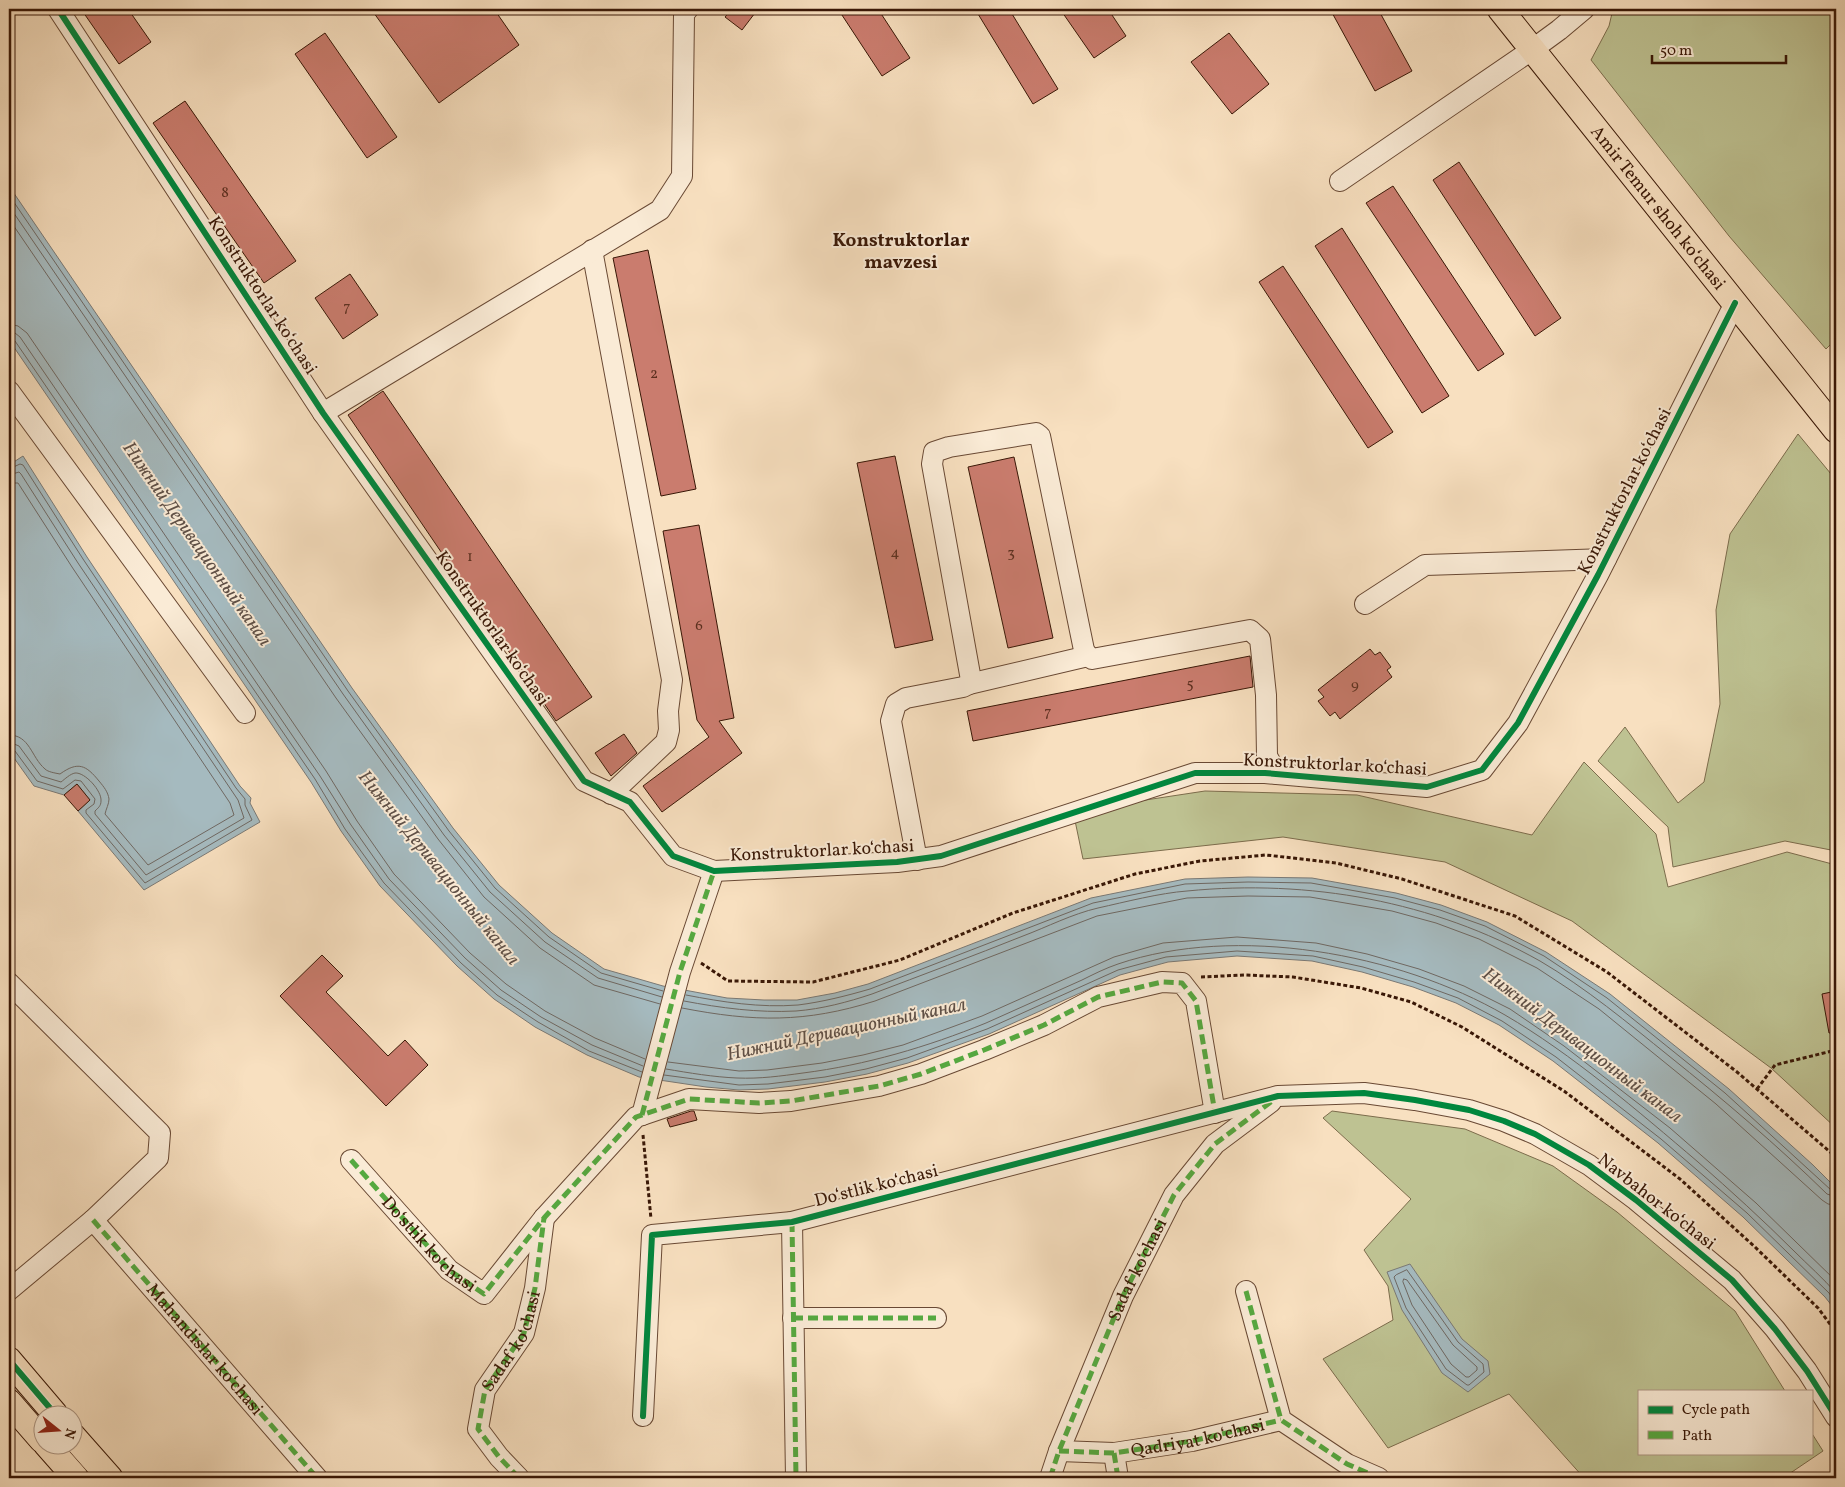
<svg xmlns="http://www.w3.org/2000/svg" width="1845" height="1487" viewBox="0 0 1845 1487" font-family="Vollkorn,serif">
<rect width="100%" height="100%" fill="#f8e0c0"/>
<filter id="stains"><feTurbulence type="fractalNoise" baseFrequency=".004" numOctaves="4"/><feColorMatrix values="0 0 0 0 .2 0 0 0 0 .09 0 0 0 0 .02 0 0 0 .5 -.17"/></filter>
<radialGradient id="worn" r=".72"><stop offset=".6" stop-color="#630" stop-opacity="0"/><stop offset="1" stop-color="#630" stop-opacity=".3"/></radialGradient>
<!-- green -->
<g fill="#bec292" stroke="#7c6c4c">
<polygon points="1613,9 1836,9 1836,339 1826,349 1729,236 1591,60 1609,26"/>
<polygon points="1798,434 1836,480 1836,851 1785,841 1673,867 1668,827 1598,761 1625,727 1678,803 1704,782 1720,704 1716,610 1730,534"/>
<polygon points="1584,762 1656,834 1668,887 1787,852 1836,865 1836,1128 1771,1068 1572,921 1445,862 1283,837 1083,859 1073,811 1205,791 1357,795 1532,835"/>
<polygon points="1332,1111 1465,1129 1553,1166 1617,1212 1735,1311 1785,1391 1639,1391 1639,1453 1811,1453 1811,1432 1823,1451 1783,1478 1584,1478 1509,1394 1388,1448 1323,1359 1393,1320 1388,1286 1364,1250 1411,1199 1323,1118"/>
</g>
<!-- water -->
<g fill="#a5babf" stroke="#7a7975">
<polygon points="9,186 352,688 453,828 499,885 552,933 604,969 663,986 727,998 764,1000 797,1000 835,993 868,984 1091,898 1185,879 1248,877 1312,878 1396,893 1441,905 1487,922 1546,952 1610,994 1729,1089 1813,1165 1836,1188 1836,1311 1825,1297 1743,1217 1658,1143 1553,1061 1499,1025 1456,1003 1413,987 1362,972 1312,961 1237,956 1168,962 1120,975 989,1034 908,1063 867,1074 825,1082 768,1089 739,1090 706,1087 639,1077 587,1055 535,1027 494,999 457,966 380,886 341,831 311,782 9,340"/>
<polygon points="23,456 87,557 240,786 251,798 250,803 260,822 144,890 78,811 90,800 77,784 64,795 34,786 9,751 9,465"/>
<polygon points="1410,1264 1462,1339 1488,1361 1490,1374 1468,1392 1442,1373 1402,1310 1387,1272"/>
</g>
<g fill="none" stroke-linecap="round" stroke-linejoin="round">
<!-- shore -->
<g stroke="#6f6862" stroke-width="1">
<polyline points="9,195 348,691 449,831 495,888 549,937 601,973 663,991"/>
<polyline points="9,206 343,694 444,835 490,892 545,942 598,978 662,997"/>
<polyline points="9,219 336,698 438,839 484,897 540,948 594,985 660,1004"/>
<polyline points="9,324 18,326 27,333 326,771 357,821 394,874 470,953 506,984 545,1011 595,1038 645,1059"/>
<polyline points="9,332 15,333 20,337 320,776 351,825 389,879 465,958 501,990 541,1017 592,1045 643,1066"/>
<polyline points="9,338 15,341 315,779 345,829 384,883 461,963 497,995 538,1022 589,1051 642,1072"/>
<polyline points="9,469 20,464 23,465 83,559 236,788 245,799 245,805 252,820 145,883 86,813 86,810 94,804 95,799 81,781 75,780 63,789 37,781 15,751 9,749"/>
<path d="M9,475L19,472L21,474L78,563L238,800L244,818L146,875L95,814V811C98,808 101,806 101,801C102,791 85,772 75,773C70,774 65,779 61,782L41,776L19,746L9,742"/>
<path d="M9,483H18L72,567L230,803L234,815L148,865L105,814C106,809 109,804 109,799C108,792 104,787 99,781C86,765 78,761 60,774C55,773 48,772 45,769C31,757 30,735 9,735"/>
<path d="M686,995C722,1002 760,1008 798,1005C822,1002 846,996 870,989L1093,903L1185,884L1248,882L1311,883L1395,898L1440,910L1485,926L1544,956L1607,998L1725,1093L1831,1190L1836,1191"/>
<path d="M684,1001C721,1008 758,1013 796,1011C822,1009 848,1002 872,994C922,975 973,956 1023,936C1047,927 1072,914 1098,908C1125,902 1160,893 1187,891C1309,879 1433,901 1540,961C1586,988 1628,1023 1669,1056C1724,1100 1777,1145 1827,1194L1836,1197"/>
<path d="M682,1008C754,1022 805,1023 875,1001L1097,916L1187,898L1248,896L1310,897L1392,911L1436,923L1479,939L1537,968L1599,1009L1716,1104L1822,1200L1828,1204L1836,1205"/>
<polyline points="668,1062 739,1071 767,1070 822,1063 863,1055 903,1045 982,1016 1114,957 1163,943 1237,937 1316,943 1367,954 1419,969 1464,986 1510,1009 1564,1046 1670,1128 1756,1203 1836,1281"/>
<path d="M666,1069C690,1073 713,1077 737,1078C760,1079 781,1076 803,1073C866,1065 927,1047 986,1023C1018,1009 1050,994 1082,980C1094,974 1106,968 1118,964C1236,924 1398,953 1505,1015C1572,1054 1638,1111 1698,1162C1731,1191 1763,1220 1794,1251C1808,1265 1823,1278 1836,1293"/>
<polyline points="664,1075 739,1085 768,1084 825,1077 866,1069 907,1058 987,1029 1118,970 1166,957 1237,951 1313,956 1363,967 1414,982 1458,998 1502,1021 1556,1057 1661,1139 1747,1213 1829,1293 1836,1303"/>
<polygon points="1407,1270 1458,1342 1483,1364 1484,1372 1469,1385 1467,1385 1446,1369 1406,1308 1394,1277 1396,1275"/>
<polygon points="1404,1279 1407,1280 1453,1345 1477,1367 1477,1370 1469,1377 1466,1377 1451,1364 1412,1305 1403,1282"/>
</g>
</g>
<!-- building -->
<g fill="#ca7c6e" stroke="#391706">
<polygon points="81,9 128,9 151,42 119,64"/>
<polygon points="371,9 494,9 519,45 439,103"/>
<polygon points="732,9 758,9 742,30 725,17"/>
<polygon points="838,9 878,9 910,58 882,76"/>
<polygon points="975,9 1009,9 1058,89 1033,104"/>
<polygon points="1060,9 1108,9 1126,36 1094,58"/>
<polygon points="1330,9 1378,9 1412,71 1375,91"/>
<polygon points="325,33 397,137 367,158 295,54"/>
<polygon points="1229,33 1269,84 1232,114 1191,62"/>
<polygon points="185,101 296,261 264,283 153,123"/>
<polygon points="1459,162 1561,318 1535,336 1433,180"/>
<polygon points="1393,186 1504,354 1478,371 1366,203"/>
<polygon points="1342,228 1449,396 1422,413 1315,246"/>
<polygon points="648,250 696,489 661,496 613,258"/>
<polygon points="1283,266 1393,432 1368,448 1259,282"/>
<polygon points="350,274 378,315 343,339 315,298"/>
<polygon points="383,391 592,697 556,721 348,415"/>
<polygon points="895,456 933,640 895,648 857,463"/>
<polygon points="1014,457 1053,638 1008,648 968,467"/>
<polygon points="699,525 734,718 719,721 742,753 662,812 643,786 709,737 697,720 663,531"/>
<polygon points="1370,649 1375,655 1380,652 1391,667 1387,670 1392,677 1340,719 1335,712 1330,716 1318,701 1324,697 1318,690"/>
<polygon points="1250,656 1253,687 973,741 967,711"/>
<polygon points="624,734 637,753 611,776 595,753"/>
<polygon points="77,784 90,800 78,811 64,795"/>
<polygon points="322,955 343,976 326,992 388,1056 405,1040 428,1065 386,1106 280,996"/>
<polygon points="1836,991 1836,1032 1829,1033 1822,994"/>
<polygon points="691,1111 694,1111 697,1120 670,1127 667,1119"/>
</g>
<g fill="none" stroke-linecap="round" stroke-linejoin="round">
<!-- minor casing -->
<g stroke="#694934" stroke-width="22">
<g id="minor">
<polyline points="58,9 323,413 584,781 630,802 673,856 714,871 897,862 941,856 1195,773 1265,773 1427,787 1482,770 1518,723 1598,575 1735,303"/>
<polyline points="1340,181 1533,49 1559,30 1584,9"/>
<polyline points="592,250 672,680 668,711 669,730 666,742 611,794"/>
<polyline points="9,391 245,713"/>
<polyline points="323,413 660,210 682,176 684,14 688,9"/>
<polyline points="1365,604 1425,565 1606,559"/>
<polyline points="969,684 1088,656"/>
<polyline points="917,860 891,721 896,704 906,698 963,687 969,684 971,680 932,464 934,452 949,447 1036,433 1040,436 1084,650 1088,656 1092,659 1250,630 1260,639 1266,695 1267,756 1277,774"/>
<polyline points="9,983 160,1133 158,1158 93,1220 9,1290"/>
<polyline points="642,1115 680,972 714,871"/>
<polyline points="351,1160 449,1270 484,1294 544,1218 636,1117 689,1099 759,1103 791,1101 879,1086 921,1074 984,1050 1044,1025 1098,997 1162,982 1182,983 1196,1001 1215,1113"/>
<polyline points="93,1220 317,1478"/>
<polyline points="792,1222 796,1478"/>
<polyline points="1246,1291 1281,1420 1347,1464 1379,1478"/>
<polyline points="793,1318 936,1318"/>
<polyline points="643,1416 652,1235 792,1222 1278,1096 1364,1093 1415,1100 1469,1110 1504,1121 1535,1134 1589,1165 1636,1200 1732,1280 1775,1329 1807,1371 1836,1417"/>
<polyline points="1059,1451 1114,1453 1192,1441 1281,1420"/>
<polyline points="1114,1453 1118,1478"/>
<polyline points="519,1478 499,1457 478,1429 485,1390 524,1333 535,1288 544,1218"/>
<polyline points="1050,1478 1059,1451 1123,1296 1174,1195 1215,1144 1271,1102"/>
</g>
</g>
<!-- major casing -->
<g stroke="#391706" stroke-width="27">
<g id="major">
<path id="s1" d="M1500,9L1836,430"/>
<polyline points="9,1360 55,1414"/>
<polyline points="9,1402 42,1440"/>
<polyline points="72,1435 110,1478"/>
<polyline points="46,1444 76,1478"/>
</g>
</g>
<!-- path -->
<g stroke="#391706" stroke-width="3" stroke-dasharray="4 2.5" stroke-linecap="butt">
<polyline points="701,963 728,981 813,982 900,960 1013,913 1135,874 1200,861 1266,855 1336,863 1402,879 1515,916 1607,972 1737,1072 1836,1157"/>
<polyline points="1201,977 1244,975 1293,977 1361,988 1411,1002 1462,1027 1564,1091 1680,1179 1755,1247 1818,1308 1836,1332"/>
<polyline points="1757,1089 1775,1065 1836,1050"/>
<polyline points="643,1135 651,1219"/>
</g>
<!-- minor -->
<use href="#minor" stroke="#faebd6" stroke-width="20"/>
<!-- major -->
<use href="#major" stroke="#f8e0c0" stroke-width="25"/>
<!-- quiet -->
<g stroke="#55a940" stroke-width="5" stroke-dasharray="10 5" stroke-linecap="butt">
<polyline points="642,1115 680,972 714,871"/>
<path id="s2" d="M351,1160L449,1270L484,1294L544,1218L636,1117L689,1099L759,1103L791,1101L879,1086L921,1074L984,1050L1044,1025L1098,997L1162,982L1182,983L1196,1001L1215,1113"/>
<path id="s3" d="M93,1220L317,1478"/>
<polyline points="792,1222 796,1478"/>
<polyline points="1246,1291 1281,1420 1347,1464 1379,1478"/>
<polyline points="793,1318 936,1318"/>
<path id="s4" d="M1059,1451L1114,1453L1192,1441L1281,1420"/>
<polyline points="1114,1453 1118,1478"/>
<path id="s5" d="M519,1478L499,1457L478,1429L485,1390L524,1333L535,1288L544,1218"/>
<path id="s6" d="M1050,1478L1059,1451L1123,1296L1174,1195L1215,1144L1272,1101"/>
</g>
<!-- cycleway casing -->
<g stroke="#faebd6" stroke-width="9">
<g id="cycleway">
<polyline points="58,9 323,413 584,781 630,802 673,856 714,871 897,862 941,856 1195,773 1265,773 1427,787 1482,770 1518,723 1598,575 1735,303"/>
<polyline points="9,1360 55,1414"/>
<polyline points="643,1416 652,1235 792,1222 1278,1096 1364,1093 1415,1100 1469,1110 1504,1121 1535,1134 1589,1165 1636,1200 1732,1280 1775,1329 1807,1371 1836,1417"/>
</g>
</g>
<!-- cycleway -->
<use href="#cycleway" stroke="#00873e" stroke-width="6"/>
</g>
<g text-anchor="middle" stroke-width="4" stroke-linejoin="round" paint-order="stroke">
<!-- number labels -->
<g font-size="15" fill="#5d3020">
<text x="225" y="197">8</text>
<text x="347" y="311">7</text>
<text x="654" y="378">2</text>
<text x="895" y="557">4</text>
<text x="1011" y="557">3</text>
<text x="470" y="561">1</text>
<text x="699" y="630">6</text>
<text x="1190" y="688">5</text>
<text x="1355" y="689">9</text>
<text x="1048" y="716">7</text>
</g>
<!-- street labels -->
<g font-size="18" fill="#391706" stroke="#faebd6">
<text dy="6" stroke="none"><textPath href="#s1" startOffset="254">Amir Temur shoh ko‘chasi</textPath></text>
<text transform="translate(263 295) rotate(57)" y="6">Konstruktorlar ko‘chasi</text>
<text transform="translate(1624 491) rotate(-63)" y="6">Konstruktorlar ko‘chasi</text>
<text transform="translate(493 628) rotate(55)" y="6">Konstruktorlar ko‘chasi</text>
<text transform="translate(1335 764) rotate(3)" y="6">Konstruktorlar ko‘chasi</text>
<text transform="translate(822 850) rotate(-3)" y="6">Konstruktorlar ko‘chasi</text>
<text transform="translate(876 1185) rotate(-14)" y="6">Do‘stlik ko‘chasi</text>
<text transform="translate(1657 1201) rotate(38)" y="6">Navbahor ko‘chasi</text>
<text dy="6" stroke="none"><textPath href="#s2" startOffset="115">Do‘stlik ko‘chasi</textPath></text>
<text dy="6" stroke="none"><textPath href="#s6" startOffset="226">Sadaf ko‘chasi</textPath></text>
<text dy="6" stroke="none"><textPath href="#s5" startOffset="160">Sadaf ko‘chasi</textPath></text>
<text dy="6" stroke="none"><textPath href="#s3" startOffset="171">Mahandislar ko‘chasi</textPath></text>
<text dy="6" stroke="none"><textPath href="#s4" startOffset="140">Qadriyat ko‘chasi</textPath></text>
</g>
<!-- neighbourhood labels -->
<g font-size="19" font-weight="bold" fill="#391706" stroke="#faebd6">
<text x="901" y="246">Konstruktorlar<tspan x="901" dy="22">mavzesi</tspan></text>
</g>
<!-- water labels -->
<g font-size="19" font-style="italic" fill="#5f5047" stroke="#faebd6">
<text transform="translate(198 543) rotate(55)" y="7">Нижний Деривационный канал</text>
<text transform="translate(440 867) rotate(51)" y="7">Нижний Деривационный канал</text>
<text transform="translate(846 1028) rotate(-12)" y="7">Нижний Деривационный канал</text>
<text transform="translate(1583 1044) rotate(37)" y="7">Нижний Деривационный канал</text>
</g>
</g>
<!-- margin -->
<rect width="1845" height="1487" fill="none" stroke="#f8e0c0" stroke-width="30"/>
<rect x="10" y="10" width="1825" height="1467" fill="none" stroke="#391706" stroke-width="2.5"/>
<rect x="15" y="15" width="1815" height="1457" fill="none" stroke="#391706"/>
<!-- legend -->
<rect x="1638" y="1390" width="175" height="65" fill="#faebd6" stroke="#ad9683"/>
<rect x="1648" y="1406" width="25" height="8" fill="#00873e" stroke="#ad9683"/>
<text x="1682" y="1414" font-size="15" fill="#391706">Cycle path</text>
<rect x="1648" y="1431" width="25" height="8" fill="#55a940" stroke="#ad9683"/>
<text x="1682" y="1440" font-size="15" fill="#391706">Path</text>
<!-- north arrow -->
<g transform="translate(58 1430) rotate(107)"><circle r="24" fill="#faebd6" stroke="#ad9683"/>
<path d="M0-4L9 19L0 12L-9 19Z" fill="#8f2418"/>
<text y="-8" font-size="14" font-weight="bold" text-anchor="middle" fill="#391706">N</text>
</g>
<!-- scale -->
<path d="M1652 55v8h134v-8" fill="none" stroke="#391706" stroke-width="2.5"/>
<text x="1660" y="55" font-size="15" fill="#391706" stroke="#faebd6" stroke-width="4" paint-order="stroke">50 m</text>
<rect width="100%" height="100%" filter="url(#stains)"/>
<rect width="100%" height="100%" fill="url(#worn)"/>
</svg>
